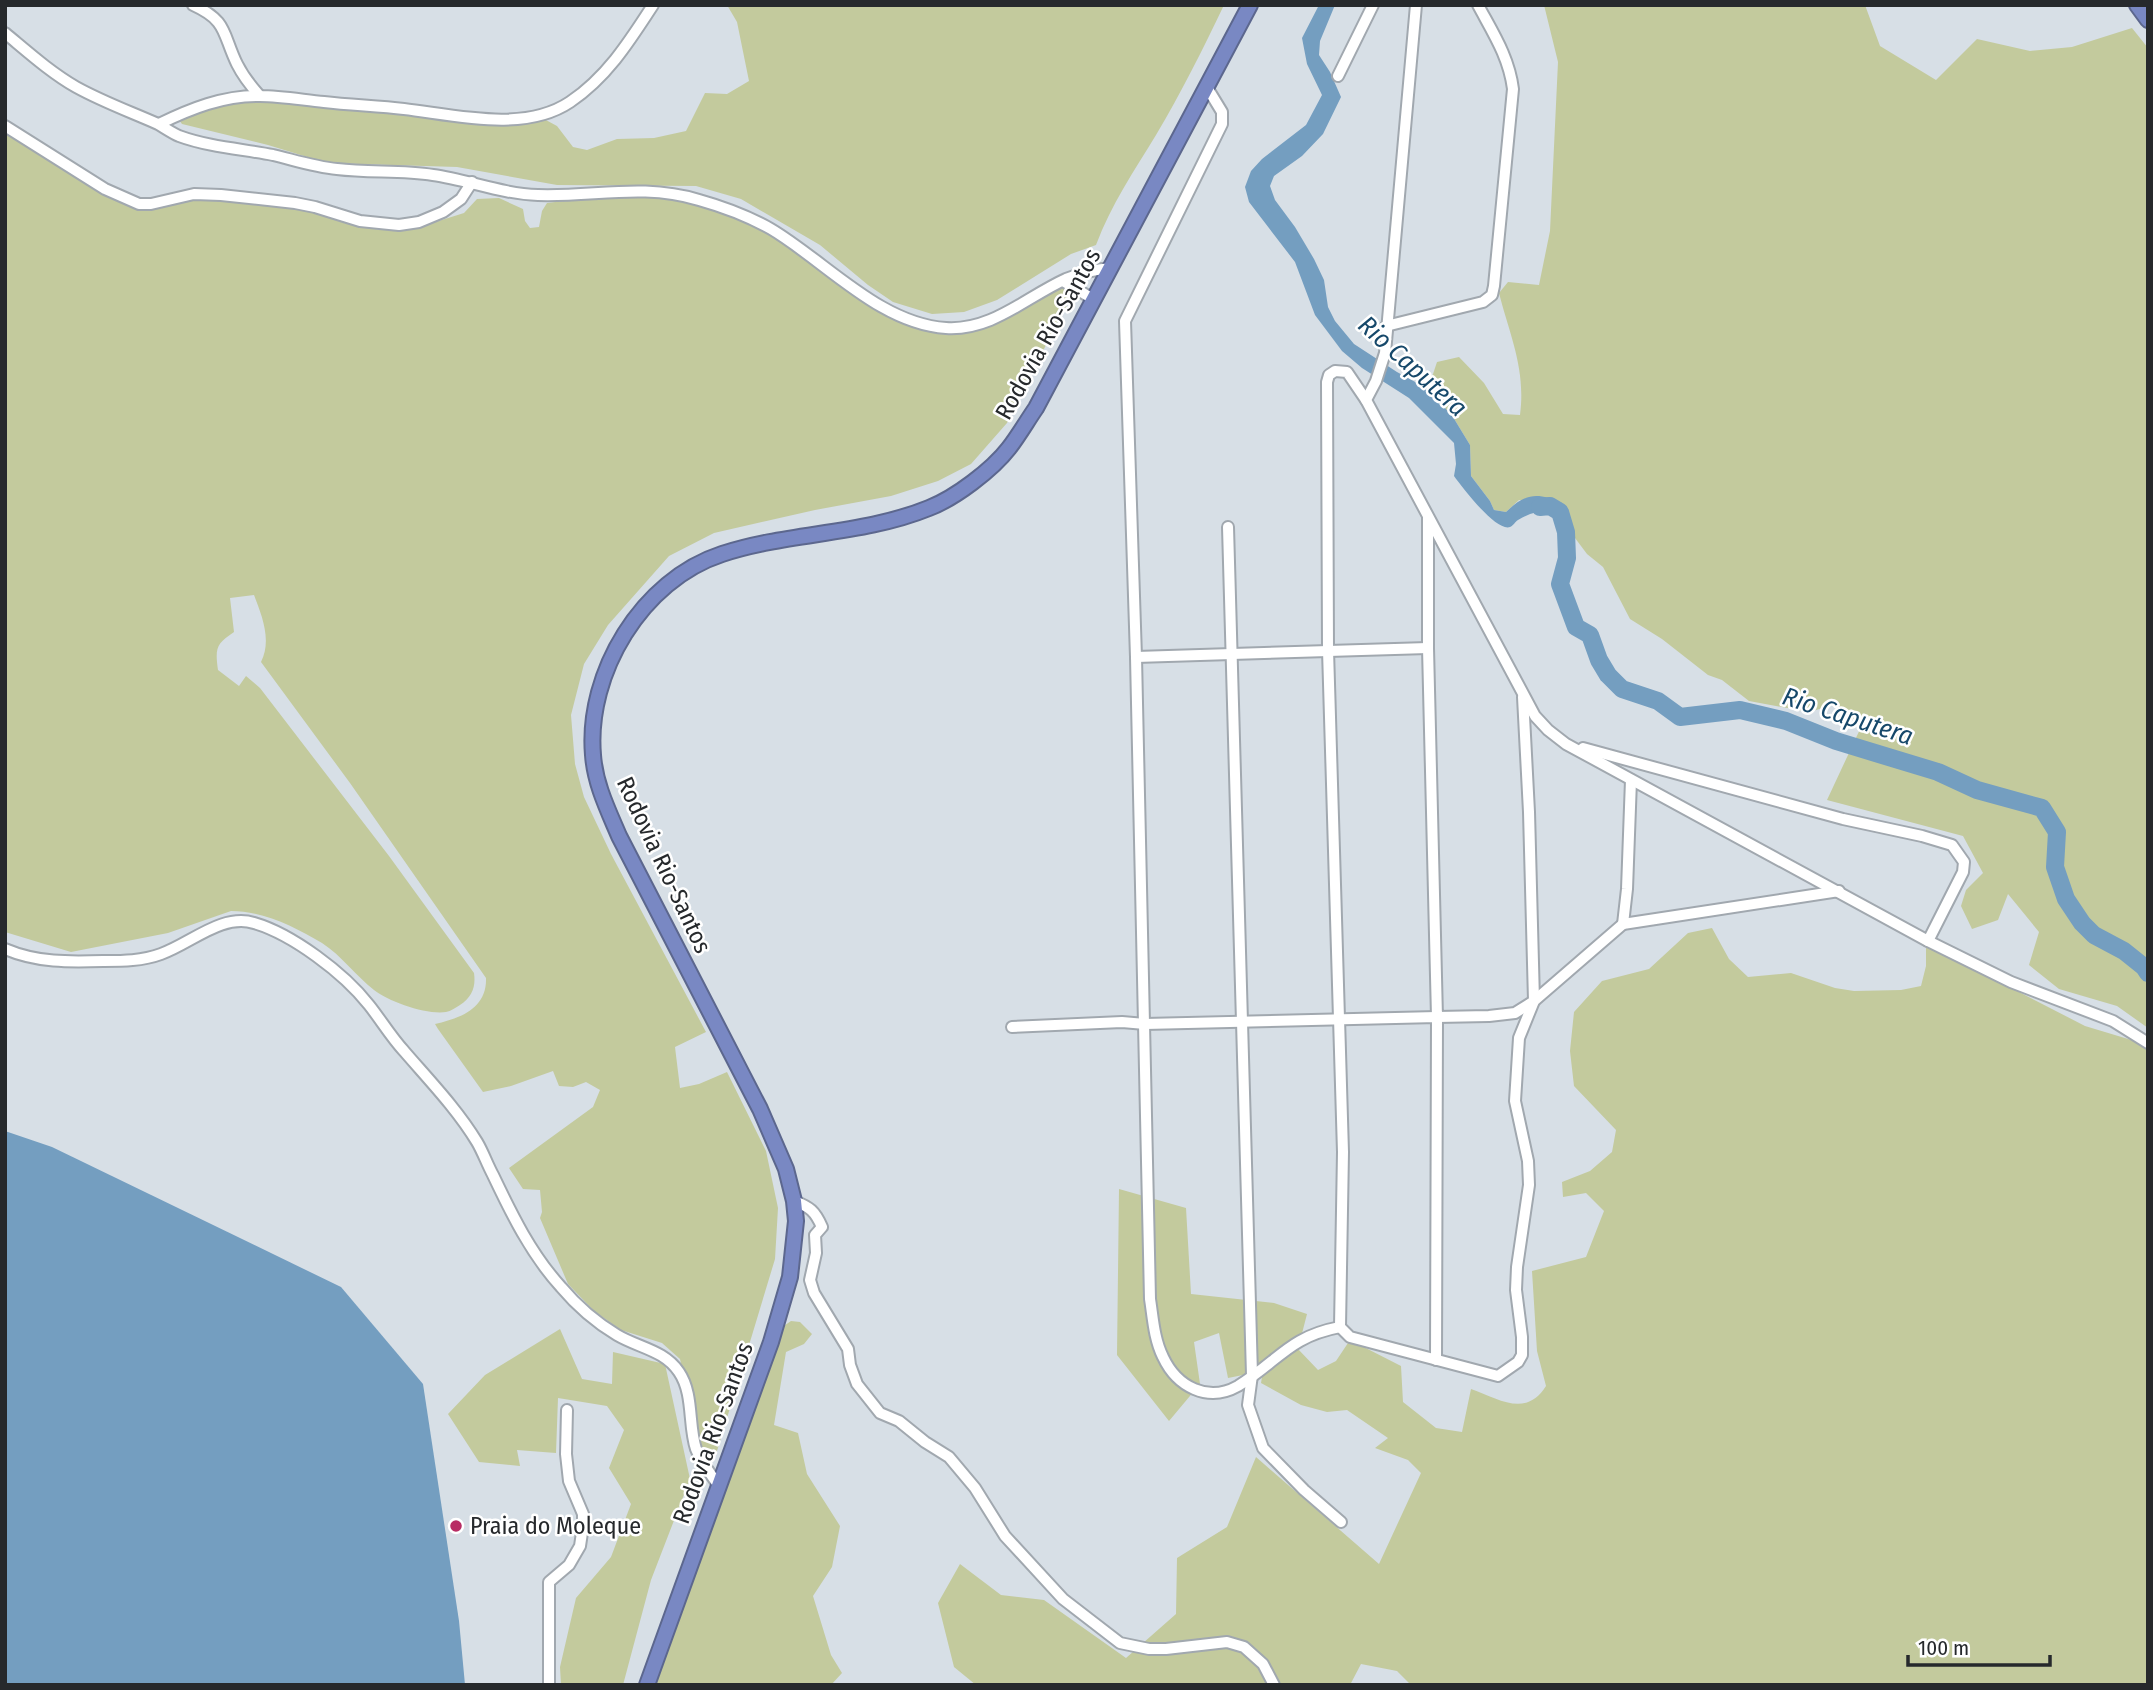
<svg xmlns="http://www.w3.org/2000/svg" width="2153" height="1690" viewBox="0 0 2153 1690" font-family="'Fira Sans Condensed',sans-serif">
<rect width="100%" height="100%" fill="#d7dfe6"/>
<!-- green -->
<g fill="#c3ca9d">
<path d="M727,5H1224C1203,49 1181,93 1156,135C1134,171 1111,205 1096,245L1071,254L997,300L964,312L932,314L893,302L868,285L820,245L741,199L696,186L557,185L457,167L327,163L268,145L182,124L179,120L222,101L295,100L501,124L544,119L557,126L573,147L587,150L617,139L654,138L686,131L705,93L727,94L749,81L737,22Z"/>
<path d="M1544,5H1865L1880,46L1936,80L1977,39L2030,51L2072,47L2132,28L2148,48V1028L2117,1006L2059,989L2029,965L2039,932L2008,894L1998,920L1972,929L1961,906L1966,890L1983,873L1963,836L1827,800L1862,725L1834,705L1809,712L1749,701L1722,680L1708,675L1662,639L1630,619L1603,567L1587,554L1569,530L1561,503L1519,500L1506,512L1494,510L1490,501L1471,476L1470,445L1453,417L1428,389L1437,362L1459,357L1484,383L1503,414L1520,415C1526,369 1510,336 1499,293L1508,282L1539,285L1550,231L1558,62Z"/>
<path d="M5,132L129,204L198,196L315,209L354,224L380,230L410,228L429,224L464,213L477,199L499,198L523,209L525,221L530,228L539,227L542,211L547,203L628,193L693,201L754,222L862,297L908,325L964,334L1063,286L1068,295L1066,308L1060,307L1055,315L1059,319L1007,423L971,464L938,481L891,496L815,510L714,533L669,556L608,625L584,664L571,715L575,764L584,797L611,854L706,1032L675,1047L680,1088L699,1084L727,1072L766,1151L778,1208L775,1259L717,1451L710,1462L703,1458L680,1359L662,1343L621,1330L594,1311L568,1284L540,1218L542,1212L540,1190L523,1189L509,1168L593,1107L600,1090L586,1082L573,1087L559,1086L553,1071L511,1086L483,1092L438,1029L435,1024C461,1018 487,1008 486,978L350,783L261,662C272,640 262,616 254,595L230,598L234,632C216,644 215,648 218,670L239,686L246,676L260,688L389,856L474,973C476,987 472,997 460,1005C455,1008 451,1011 446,1012C427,1015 389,1002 374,990C356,976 342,956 322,943C295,927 263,911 231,911L168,933L71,952L5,932Z"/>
<path d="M1712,928L1729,959L1748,977L1791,973L1835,988L1854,991L1901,990L1921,986L1926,966V944L2085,1026L2148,1045V1685H1411L1397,1671L1361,1664L1350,1685H976L954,1667L938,1603L960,1564L1001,1595L1044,1600L1126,1658L1176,1614L1177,1558L1227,1527L1256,1457L1379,1564L1421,1473L1408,1460L1375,1448L1388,1438L1347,1410L1327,1412L1301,1405L1261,1383L1263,1371L1228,1378L1219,1333L1194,1342L1200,1384L1169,1421L1117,1355L1119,1189L1186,1208L1191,1294L1274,1303L1307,1314L1298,1349L1318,1370L1336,1361L1350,1340L1401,1366L1403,1402L1436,1428L1462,1432L1471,1389C1499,1399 1526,1418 1546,1386L1537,1351L1532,1271L1586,1257L1604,1211L1586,1193L1563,1197L1562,1182L1590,1171L1612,1152L1616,1130L1574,1086L1570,1051L1574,1012L1602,981L1649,969L1688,933Z"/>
<polygon points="791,1321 800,1322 812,1334 804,1344 786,1352 774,1425 798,1433 807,1474 840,1526 832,1567 813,1596 831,1655 842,1673 831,1685 654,1685 778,1330"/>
<polygon points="560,1329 582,1379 612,1384 613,1352 665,1364 690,1479 651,1580 623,1685 561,1685 560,1667 576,1598 611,1557 631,1504 609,1468 624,1430 607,1406 558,1398 556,1453 517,1450 520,1466 479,1462 448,1414 485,1375"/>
</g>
<!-- water -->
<g fill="#749ec0">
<path d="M1319,5H1335L1320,41L1319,55L1330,72L1341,97L1323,134L1302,156L1274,176L1270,186L1275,200L1295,227L1314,259L1324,280L1328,307L1335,321L1354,344L1397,372L1428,389L1453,417L1470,445L1471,476L1490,501L1494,510L1506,512C1526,493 1537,492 1562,503L1560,512C1546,509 1531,512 1518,520C1515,522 1513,526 1510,527C1496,532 1462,487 1454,476L1456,464L1454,443L1409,398L1362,368L1342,351L1315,315L1295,262L1249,202L1245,187L1251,171L1262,159L1306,125L1322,95L1307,64L1302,38Z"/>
<polygon points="5,1131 52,1147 341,1287 423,1384 459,1621 465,1685 5,1685"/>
</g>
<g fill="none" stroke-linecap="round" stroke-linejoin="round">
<!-- river -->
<polyline stroke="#749ec0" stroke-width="18" points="1540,507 1550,506 1560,512 1566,532 1567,558 1560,584 1576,627 1590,635 1599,660 1608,675 1622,689 1658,701 1680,717 1740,710 1786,721 1836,741 1938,772 1977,790 2042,808 2057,832 2055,867 2066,899 2082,923 2094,935 2124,951 2144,967 2148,973"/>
<!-- minor casing -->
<g stroke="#a1a8af" stroke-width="14">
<g id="minor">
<path d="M193,5C228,21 222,33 237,64C243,76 250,85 259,95"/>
<polyline points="1416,5 1385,353 1376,381 1366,400 1535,716 1548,730 1566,744 1928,941 2011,982 2113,1021 2148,1043"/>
<path d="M5,33C28,52 50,72 76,87C103,102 131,112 158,124C165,128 172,133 179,136C209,147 242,149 273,155C294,160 315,167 337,169C369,173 401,170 433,175C468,180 503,194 538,195C595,197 642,183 699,200C724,207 748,216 771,229C825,261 880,324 946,328C992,331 1026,297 1066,279C1081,273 1096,269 1112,268"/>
<polyline points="1338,76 1373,5"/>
<path d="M1208,89L1222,112V124L1125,321L1136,657L1150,1299C1153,1318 1154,1339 1163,1357C1177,1387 1208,1403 1238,1386C1279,1361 1288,1337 1340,1327"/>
<path d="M159,124C190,109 224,95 260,96C281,96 303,100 324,102C350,105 377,106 404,109C455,115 524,133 570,102C607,77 629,42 653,5"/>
<polyline points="5,126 105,189 139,204 151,204 194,194 221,195 295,203 315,207 360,221 399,225 419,222 443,212 461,199 472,182"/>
<polyline points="1063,281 1093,299"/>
<path d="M1386,326L1483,302L1492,295L1494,286L1513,89C1509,57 1493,33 1478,5"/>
<polyline points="1366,400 1347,372 1335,371 1329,375 1327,382 1328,650 1343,1152 1340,1327 1350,1337 1498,1376 1518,1362 1522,1355 1522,1337 1516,1290 1517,1267 1529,1185 1528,1161 1515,1101 1519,1038 1534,1001 1623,924"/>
<polyline points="1428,518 1428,648 1437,1017 1489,1016 1515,1013 1534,1001 1529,812 1523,697"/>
<polyline points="1228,527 1252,1375 1248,1405 1263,1448 1304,1490 1341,1522"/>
<polyline points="1136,657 1428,648"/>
<polyline points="1583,748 1843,819 1922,836 1952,845 1964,862 1963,872 1928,941"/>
<polyline points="1631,780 1627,889 1623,924 1839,891"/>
<path d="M5,949C38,963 69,962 104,961C123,961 142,961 161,954C190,944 222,913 254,923C292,934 344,973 369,1005C381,1020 391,1037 404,1051C429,1080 457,1109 477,1142C483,1152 487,1164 493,1175C512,1215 531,1254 561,1287C577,1306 597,1323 617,1335C639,1348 664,1350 679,1372C694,1394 688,1425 696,1449C701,1462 711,1474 718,1485"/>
<polyline points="1012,1027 1122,1022 1145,1024 1437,1017 1436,1360"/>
<path d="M794,1201C810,1207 815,1211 822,1227L815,1235L816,1253L810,1280L814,1293L848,1349L850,1365L857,1384L880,1413L899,1421L925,1442L949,1457L975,1488L1005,1536L1063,1599L1120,1643L1149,1649H1166L1227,1642L1244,1647L1263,1664L1274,1685"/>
<polyline points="549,1685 549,1582 569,1565 580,1546 583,1526 583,1514 569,1481 566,1454 567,1410"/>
</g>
</g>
<!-- highway casing -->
<g stroke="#5c678e" stroke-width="18">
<g id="highway">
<polyline points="2137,5 2148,20"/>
<path d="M647,1685L771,1342L790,1277L796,1221L794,1201L786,1169L760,1109L619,836C608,810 595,784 593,755C586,673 642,580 722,554C789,532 863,535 929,508C955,498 992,470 1009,448C1019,435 1027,421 1036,408L1250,5"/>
</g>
</g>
<!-- minor -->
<use href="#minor" stroke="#fff" stroke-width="10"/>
<!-- highway -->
<use href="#highway" stroke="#7988c3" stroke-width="14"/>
</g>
<!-- markers -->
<circle fill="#b82c64" stroke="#fff" stroke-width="2.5" cx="456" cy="1526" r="7"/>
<g text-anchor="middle" stroke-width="5" stroke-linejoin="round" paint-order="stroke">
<!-- street labels -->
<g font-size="24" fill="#26292c" stroke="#fff">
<text transform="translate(1048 334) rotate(-61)" y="8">Rodovia Rio-Santos</text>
<text transform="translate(664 865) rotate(65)" y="8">Rodovia Rio-Santos</text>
<text transform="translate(713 1433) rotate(-70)" y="8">Rodovia Rio-Santos</text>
</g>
<!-- poi labels -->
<g font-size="24" fill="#26292c" stroke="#fff" text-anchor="start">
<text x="470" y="1534">Praia do Moleque</text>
</g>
<!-- water labels -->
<g font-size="26" font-style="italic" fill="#16486a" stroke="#fff">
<text transform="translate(1413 366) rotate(42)" y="9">Rio Caputera</text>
<text transform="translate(1848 716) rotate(18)" y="9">Rio Caputera</text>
</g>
</g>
<!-- border -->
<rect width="2153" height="1690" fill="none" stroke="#26292c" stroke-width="14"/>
<!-- scale -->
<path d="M1908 1655v10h142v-10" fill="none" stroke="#26292c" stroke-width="3.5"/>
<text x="1918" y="1655" font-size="21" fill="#26292c" stroke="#ffffff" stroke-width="5" paint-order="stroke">100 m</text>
</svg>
